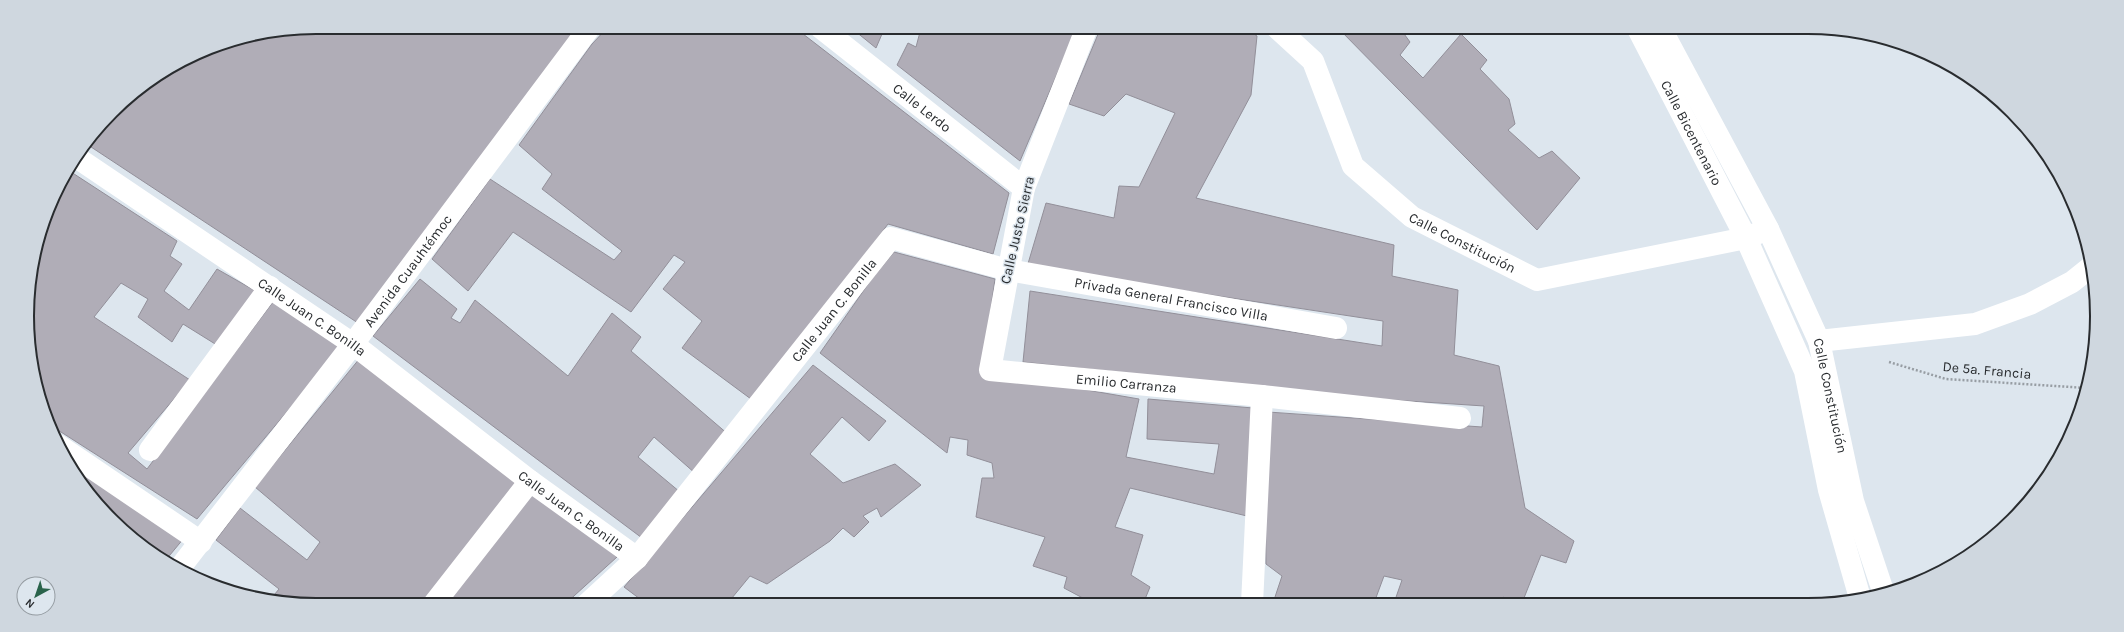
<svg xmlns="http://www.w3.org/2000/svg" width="2124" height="632" viewBox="0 0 2124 632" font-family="Karla,sans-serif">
<rect width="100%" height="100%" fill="#dde6ee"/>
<!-- building -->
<g fill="#b0adb7" stroke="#928f99">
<polygon points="316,27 585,27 361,325 85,143 125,99 206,49 260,33"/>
<polygon points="608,27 794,27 1009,193 993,254 888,224 755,402 682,348 702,321 663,289 685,262 674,255 631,312 513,232 468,291 432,259 490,179 614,260 622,251 542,189 552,174 519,145 592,44"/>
<polygon points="850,27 885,27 876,48"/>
<polygon points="948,27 1077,27 1020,161 897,65 908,43 916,47 920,32 949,30"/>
<polygon points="1101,27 1243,27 1257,36 1251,95 1196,198 1394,245 1392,276 1458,290 1454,355 1499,366 1525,508 1574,541 1566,563 1541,555 1522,603 1515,603 1503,597 1501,603 1394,603 1402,580 1384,576 1374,603 1283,603 1274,600 1282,576 1266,564 1265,496 1268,412 1482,427 1484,406 1348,397 1023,362 1030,291 1382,346 1383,321 1027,267 1046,203 1114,218 1119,186 1139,187 1175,113 1126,94 1104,116 1069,104"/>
<polygon points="1337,27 1399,27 1410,42 1400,55 1423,78 1461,34 1487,60 1480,69 1509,99 1515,124 1508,130 1539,158 1552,151 1580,178 1537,230"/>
<polygon points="68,170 177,241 170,256 182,264 164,291 189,310 217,269 259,293 220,347 183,324 172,342 138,317 148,299 121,283 94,317 190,380 128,453 147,469 273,302 342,346 197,519 50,425 37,391 28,297 37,241 57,188"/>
<polygon points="894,252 995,279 982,372 1139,399 1126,457 1214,474 1219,444 1147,439 1148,399 1253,408 1247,516 1130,488 1115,527 1143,535 1131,575 1150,587 1143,604 1094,604 1064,588 1067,577 1033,566 1045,537 976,517 982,478 994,478 992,463 967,455 968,440 950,437 947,453 820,353 871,280"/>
<polygon points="420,279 457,309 451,318 460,323 475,300 568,376 612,313 641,337 631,351 729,435 696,474 654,437 638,457 680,492 642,538 373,336"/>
<polygon points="360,358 617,557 564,605 316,605 270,600 279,589 216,540 240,508 307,560 320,542 255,487"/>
<polygon points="813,365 886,421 869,441 842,417 810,454 843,483 895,464 921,485 881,517 877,508 863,516 869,522 854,537 843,528 830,541 767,584 750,576 727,604 638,604 640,599 624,587"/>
<polygon points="70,465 184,538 165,561 156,556 87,492"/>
</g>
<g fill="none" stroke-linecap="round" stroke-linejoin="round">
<!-- path -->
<polyline stroke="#979da3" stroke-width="2.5" stroke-dasharray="2 2" stroke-linecap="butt" points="1889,362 1946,379 2086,388"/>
<!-- street -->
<g stroke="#fff" stroke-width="22">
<path id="s1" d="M820,27L1024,188"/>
<path id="s2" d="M1087,27L1024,188L990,370L1262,396L1460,418"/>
<path id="s3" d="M1276,27L1313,61L1353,166L1412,217L1537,280L1746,238L1768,229"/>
<path id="s4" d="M1637,27L1746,238L1805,371L1829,490L1860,598"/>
<path id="s5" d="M1660,27L1768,229L1819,341L1853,501L1883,591"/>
<path id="s6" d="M76,157L353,344L530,481L637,558"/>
<polyline points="1819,341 1975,324 2030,304 2072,282 2092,266"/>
<polyline points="58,445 201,542"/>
<polyline points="150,450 270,287"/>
<path id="s7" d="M179,569L353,344L590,27"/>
<polyline points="1252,604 1262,396"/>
<polyline points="433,605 530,481"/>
<path id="s8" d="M586,605L637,558L891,238L1008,270L1336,328"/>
</g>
</g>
<g text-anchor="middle" stroke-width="3" stroke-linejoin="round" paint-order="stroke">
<!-- street labels -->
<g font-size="14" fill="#292c2f" stroke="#dde6ee">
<text dy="5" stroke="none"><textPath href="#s1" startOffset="130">Calle Lerdo</textPath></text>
<text dy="5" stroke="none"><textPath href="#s4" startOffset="119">Calle Bicentenario</textPath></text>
<text transform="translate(1017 230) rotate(-77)" y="5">Calle Justo Sierra</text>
<text dy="5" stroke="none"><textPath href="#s3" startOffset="297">Calle Constitución</textPath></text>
<text dy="5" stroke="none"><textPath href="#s7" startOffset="376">Avenida Cuauhtémoc</textPath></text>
<text dy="5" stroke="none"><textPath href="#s8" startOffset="765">Privada General Francisco Villa</textPath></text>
<text dy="5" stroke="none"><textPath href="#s8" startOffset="386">Calle Juan C. Bonilla</textPath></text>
<text dy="5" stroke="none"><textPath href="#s6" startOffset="285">Calle Juan C. Bonilla</textPath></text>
<text transform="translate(1987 370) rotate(5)" y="5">De 5a. Francia</text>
<text dy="5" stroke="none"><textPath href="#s2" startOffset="495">Emilio Carranza</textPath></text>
<text dy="5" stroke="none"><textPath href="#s5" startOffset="408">Calle Constitución</textPath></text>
<text dy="5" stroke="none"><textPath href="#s6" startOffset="609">Calle Juan C. Bonilla</textPath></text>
</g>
</g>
<!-- crop -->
<path d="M0 0H2124V632H0ZM316 34H1808A282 282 0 0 1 2090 316V316A282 282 0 0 1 1808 598H316A282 282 0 0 1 34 316V316A282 282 0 0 1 316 34Z" fill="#cfd7df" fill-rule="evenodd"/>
<path fill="none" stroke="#292c2f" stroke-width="2" d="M316 34H1808A282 282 0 0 1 2090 316V316A282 282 0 0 1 1808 598H316A282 282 0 0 1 34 316V316A282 282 0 0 1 316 34Z"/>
<!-- north arrow -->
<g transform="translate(36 596) rotate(220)"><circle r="19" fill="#dde6ee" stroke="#959ca2"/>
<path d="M0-3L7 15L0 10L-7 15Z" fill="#29634b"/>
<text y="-6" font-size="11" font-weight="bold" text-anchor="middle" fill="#292c2f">N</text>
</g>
</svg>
